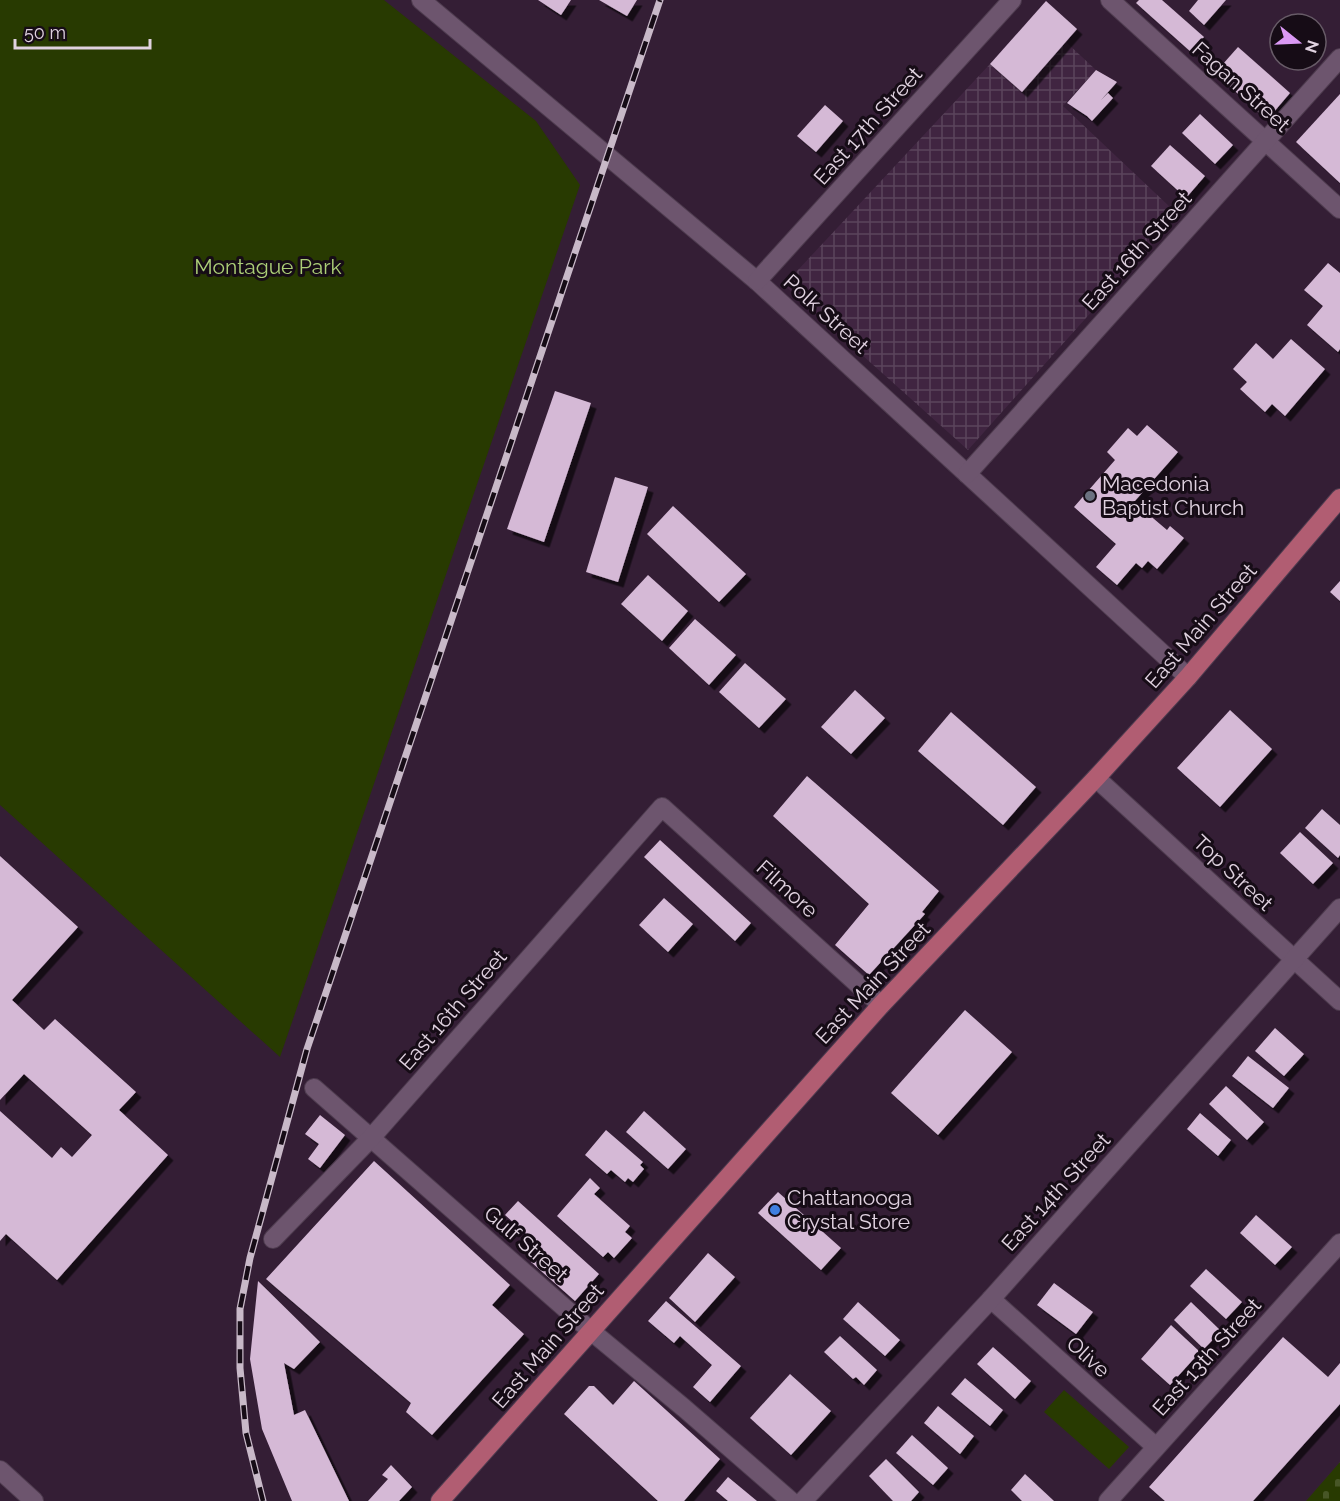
<svg xmlns="http://www.w3.org/2000/svg" width="1340" height="1501" viewBox="0 0 1340 1501" font-family="Raleway,sans-serif">
<defs>
<pattern id="industrial-grid" width="8" height="8" patternUnits="userSpaceOnUse" patternTransform="scale(1.5)"><rect width="8" height="8" fill="#402541"/><path d="M0 4h8M4 0v8" fill="none" stroke="#5b445c"/></pattern>
<pattern id="cemetery-stones" width="16" height="16" patternUnits="userSpaceOnUse" patternTransform="scale(1.5)"><rect width="16" height="16" fill="#283a01"/><path d="M2 7V4a2 2 0 0 1 4 0v3zM10 15v-3a2 2 0 0 1 4 0v3z" fill="#475626"/></pattern>
<filter id="shadow"><feDropShadow dx="5.5" dy="5.5" stdDeviation="0" flood-color="#0009"/></filter>
</defs>
<rect width="100%" height="100%" fill="#341e35"/>
<!-- industrial -->
<polygon fill="url(#industrial-grid)" points="1066,42 1096,70 1063,106 1171,208 1170,224 968,450 784,285 990,64 1022,92"/>
<!-- cemetery -->
<polygon fill="url(#cemetery-stones)" points="1340,1462 1340,1501 1306,1501"/>
<!-- park -->
<g fill="#283a01">
<polygon points="0,0 384,0 536,121 580,185 280,1057 0,805"/>
<polygon points="1064,1390 1129,1447 1109,1469 1044,1412"/>
</g>
<!-- building -->
<g fill="#d5b9d6" filter="url(#shadow)">
<polygon points="538,0 571,0 561,15"/>
<polygon points="599,0 637,0 627,16"/>
<polygon points="1139,0 1162,0 1204,37 1191,52 1136,3"/>
<polygon points="1198,0 1226,0 1204,25 1189,11"/>
<polygon points="1046,1 1077,29 1022,92 990,64"/>
<polygon points="1238,47 1290,93 1267,120 1215,73"/>
<polygon points="1096,70 1117,82 1101,100 1108,93 1113,98 1092,121 1087,116 1067,103"/>
<polygon points="1340,94 1340,183 1296,142"/>
<polygon points="825,105 843,121 816,152 797,136"/>
<polygon points="1200,114 1233,145 1215,164 1182,133"/>
<polygon points="1170,145 1205,176 1186,198 1151,166"/>
<polygon points="1328,263 1340,273 1340,349 1338,352 1307,325 1323,306 1304,290"/>
<polygon points="1291,339 1325,369 1285,416 1272,404 1265,412 1240,389 1247,382 1233,369 1256,343 1273,359"/>
<polygon points="555,391 591,403 544,542 507,529"/>
<polygon points="1147,425 1178,452 1134,502 1167,530 1170,526 1184,538 1157,569 1148,561 1142,568 1136,563 1117,585 1096,567 1116,544 1074,507 1115,460 1107,452 1128,428 1137,436"/>
<polygon points="615,477 648,487 618,582 586,572"/>
<polygon points="673,506 746,574 719,602 647,534"/>
<polygon points="648,575 688,611 662,641 621,604"/>
<polygon points="1340,581 1340,601 1330,592"/>
<polygon points="695,619 736,655 709,685 669,648"/>
<polygon points="745,663 786,699 759,728 719,692"/>
<polygon points="855,690 885,718 851,754 821,727"/>
<polygon points="1230,710 1272,749 1220,807 1177,768"/>
<polygon points="951,712 1036,787 1003,825 918,751"/>
<polygon points="807,776 939,891 922,912 925,914 869,975 835,945 869,904 773,816"/>
<polygon points="1322,809 1340,825 1340,855 1338,858 1305,828"/>
<polygon points="1300,832 1333,863 1313,884 1280,853"/>
<polygon points="660,840 751,923 735,941 644,857"/>
<polygon points="0,856 78,927 12,1000 44,1030 55,1019 136,1092 119,1110 168,1155 57,1280 6,1234 0,1241 0,1111 52,1158 61,1147 72,1157 92,1135 24,1074 0,1100"/>
<polygon points="664,898 693,924 668,952 639,925"/>
<polygon points="965,1010 1012,1052 938,1135 891,1093"/>
<polygon points="1275,1028 1304,1054 1284,1076 1255,1051"/>
<polygon points="1248,1056 1289,1088 1273,1108 1232,1076"/>
<polygon points="1226,1086 1264,1122 1247,1140 1209,1104"/>
<polygon points="644,1111 686,1149 668,1169 626,1132"/>
<polygon points="1200,1113 1231,1140 1218,1156 1187,1129"/>
<polygon points="320,1115 345,1135 320,1168 308,1159 319,1144 305,1134"/>
<polygon points="606,1130 643,1162 640,1165 644,1169 633,1182 628,1178 625,1182 611,1170 607,1174 585,1155"/>
<polygon points="374,1161 510,1285 492,1305 524,1334 432,1435 406,1412 411,1403 266,1279"/>
<polygon points="590,1178 600,1188 594,1194 630,1226 625,1232 632,1238 614,1258 608,1252 603,1257 557,1216"/>
<polygon points="778,1192 841,1248 821,1270 758,1213"/>
<polygon points="518,1201 599,1274 575,1301 531,1262 543,1249 505,1215"/>
<polygon points="1256,1215 1292,1247 1275,1265 1240,1233"/>
<polygon points="708,1253 735,1277 695,1322 669,1298"/>
<polygon points="1206,1269 1242,1302 1226,1319 1190,1286"/>
<polygon points="258,1281 320,1342 294,1369 284,1363 294,1415 305,1410 349,1501 292,1501 262,1429 250,1359"/>
<polygon points="1054,1283 1093,1312 1076,1334 1037,1305"/>
<polygon points="666,1301 741,1366 710,1402 693,1387 712,1365 680,1336 674,1343 648,1321"/>
<polygon points="858,1302 900,1340 885,1356 843,1319"/>
<polygon points="1191,1302 1221,1331 1204,1349 1174,1320"/>
<polygon points="1171,1325 1200,1352 1170,1385 1141,1359"/>
<polygon points="840,1336 877,1370 864,1385 856,1377 853,1379 824,1352"/>
<polygon points="1283,1337 1328,1377 1340,1363 1340,1404 1253,1501 1165,1501 1149,1487"/>
<polygon points="993,1347 1031,1381 1015,1399 977,1364"/>
<polygon points="790,1374 831,1411 791,1455 750,1418"/>
<polygon points="965,1378 1003,1410 990,1426 951,1394"/>
<polygon points="634,1381 720,1459 684,1501 658,1501 564,1414 589,1386 594,1386 613,1405"/>
<polygon points="938,1406 974,1436 960,1454 924,1423"/>
<polygon points="912,1435 948,1468 933,1485 896,1453"/>
<polygon points="886,1459 919,1492 911,1501 893,1501 869,1476"/>
<polygon points="391,1465 412,1487 399,1501 368,1501 388,1479 382,1475"/>
<polygon points="1025,1474 1054,1501 1022,1501 1011,1490"/>
<polygon points="728,1477 757,1501 728,1501 716,1491"/>
</g>
<g fill="none" stroke-linecap="round" stroke-linejoin="round">
<!-- street casing -->
<g stroke="#4e3c4f" stroke-width="20">
<g id="street">
<polyline points="421,0 757,281 1188,677"/>
<polyline points="1110,0 1340,209"/>
<polyline points="757,281 1012,0"/>
<polyline points="967,474 1340,58"/>
<polyline points="1096,778 1340,1001"/>
<polyline points="314,1088 591,1331 684,1408 791,1501"/>
<polyline points="273,1239 371,1138 662,807 881,1005"/>
<polyline points="991,1299 1156,1447"/>
<polyline points="803,1501 991,1299 1340,908"/>
<polyline points="1108,1501 1340,1243"/>
</g>
</g>
<!-- secondary casing -->
<g stroke="#4e3c4f" stroke-width="20">
<polyline id="secondary" points="0,1470 34,1501"/>
</g>
<!-- primary casing -->
<g stroke="#4e3c4f" stroke-width="20">
<polyline id="primary" points="440,1501 881,1005 1096,778 1188,677 1340,498"/>
</g>
<!-- street -->
<use href="#street" stroke="#6d556e" stroke-width="18"/>
<!-- secondary -->
<use href="#secondary" stroke="#6d556e" stroke-width="18"/>
<!-- primary -->
<use href="#primary" stroke="#b15d72" stroke-width="18"/>
<!-- rail casing -->
<g stroke="#c8b9c8" stroke-width="7">
<polyline id="rail" points="263,1501 246,1433 240,1368 240,1309 250,1258 307,1049 660,0"/>
</g>
<!-- rail -->
<use href="#rail" stroke="#160c16" stroke-width="4.5" stroke-dasharray="14" stroke-linecap="butt"/>
</g>
<!-- markers -->
<circle fill="#6b7280" stroke="#160c16" stroke-width="2" cx="1090" cy="496" r="6"/>
<circle fill="#3f7fe0" stroke="#160c16" stroke-width="2" cx="775" cy="1210" r="6"/>
<g text-anchor="middle" stroke-width="6" stroke-linejoin="round" paint-order="stroke">
<!-- street labels -->
<g font-size="21" fill="#e0d2e0" stroke="#160c16">
<text transform="translate(1241 87) rotate(42)" y="7">Fagan Street</text>
<text transform="translate(868 126) rotate(-48)" y="7">East 17th Street</text>
<text transform="translate(1137 251) rotate(-48)" y="7">East 16th Street</text>
<text transform="translate(826 314) rotate(42)" y="7">Polk Street</text>
<text transform="translate(1201 626) rotate(-49)" y="7">East Main Street</text>
<text transform="translate(1233 873) rotate(43)" y="7">Top Street</text>
<text transform="translate(787 889) rotate(42)" y="7">Filmore</text>
<text transform="translate(873 983) rotate(-47)" y="7">East Main Street</text>
<text transform="translate(453 1010) rotate(-49)" y="7">East 16th Street</text>
<text transform="translate(1056 1192) rotate(-48)" y="7">East 14th Street</text>
<text transform="translate(526 1244) rotate(41)" y="7">Gulf Street</text>
<text transform="translate(548 1346) rotate(-49)" y="7">East Main Street</text>
<text transform="translate(1088 1357) rotate(42)" y="7">Olive</text>
<text transform="translate(1207 1357) rotate(-48)" y="7">East 13th Street</text>
</g>
<!-- park labels -->
<g font-size="21" fill="#accf77" stroke="#160c16">
<text x="268" y="274">Montague Park</text>
</g>
<!-- poi labels -->
<g font-size="21" fill="#e0d2e0" stroke="#160c16" text-anchor="start">
<text x="1102" y="491">Macedonia<tspan x="1102" dy="24">Baptist Church</tspan></text>
<text x="787" y="1205">Chattanooga<tspan x="787" dy="24">Crystal Store</tspan></text>
</g>
</g>
<!-- north arrow -->
<g transform="translate(1298 42) rotate(108)"><circle r="28" fill="#160c16" stroke="#675b67" stroke-width="1.5"/>
<path d="M0-4.5L10 22L0 15L-10 22Z" fill="#db99f5"/>
<text y="-9" font-size="16" font-weight="bold" text-anchor="middle" fill="#e0d2e0">N</text>
</g>
<!-- scale -->
<path d="M15 39v9h135v-9" fill="none" stroke="#e0d2e0" stroke-width="3"/>
<text x="24" y="39" font-size="18" fill="#e0d2e0" stroke="#160c16" stroke-width="4.5" paint-order="stroke">50 m</text>
</svg>
